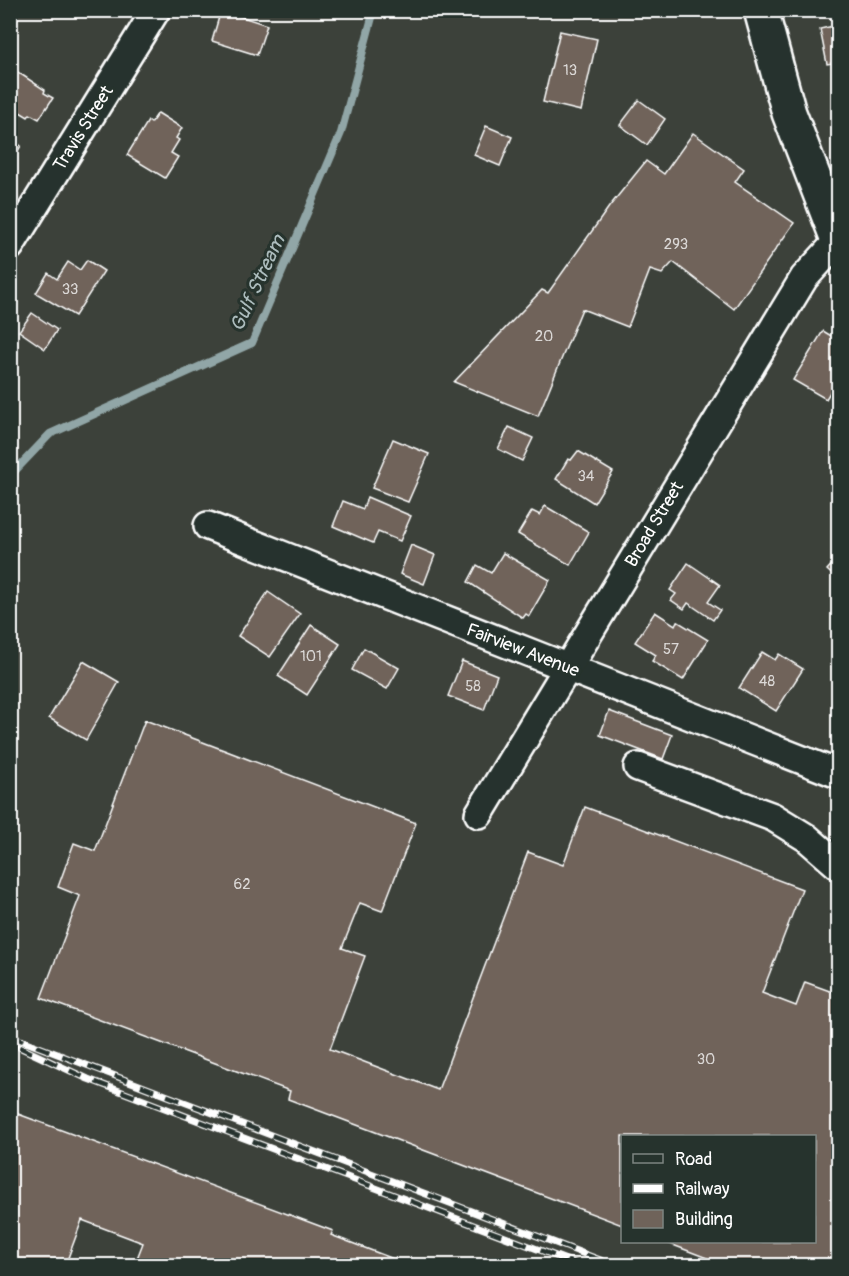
<svg xmlns="http://www.w3.org/2000/svg" width="849" height="1276" viewBox="0 0 849 1276" font-family="Pangolin,sans-serif">
<rect width="100%" height="100%" fill="#3c413a"/>
<filter id="ink" filterUnits="userSpaceOnUse"><feTurbulence type="fractalNoise" baseFrequency=".0167" numOctaves="2"/><feDisplacementMap in="SourceGraphic" scale="12" xChannelSelector="R" yChannelSelector="G"/><feConvolveMatrix kernelMatrix="1 2 1 2 8 2 1 2 1" color-interpolation-filters="sRGB"/></filter>
<g filter="url(#ink)">
<g fill="none" stroke-linecap="round" stroke-linejoin="round">
<!-- stream -->
<polyline stroke="#91a6a7" stroke-width="8" points="10,476 50,434 252,343 341,133 374,10"/>
</g>
<!-- building -->
<g fill="#6f635a" stroke="#fff" stroke-width="1.5">
<polygon points="221,10 267,25 257,55 212,41"/>
<polygon points="838,25 838,62 827,64 820,29"/>
<polygon points="560,31 597,39 581,111 543,102"/>
<polygon points="16,71 45,90 44,93 53,98 39,119 30,114 28,117 10,106 10,80"/>
<polygon points="639,100 665,119 647,145 620,125"/>
<polygon points="158,113 182,128 176,138 179,140 171,153 178,157 165,178 127,155 148,121 151,123"/>
<polygon points="486,126 512,137 500,166 474,155"/>
<polygon points="693,133 744,169 735,182 794,223 734,309 673,262 662,274 650,270 628,327 582,309 538,416 454,382 542,290 548,293 609,207 646,161 664,174"/>
<polygon points="10,138 21,146 10,163"/>
<polygon points="87,260 104,271 75,316 36,293 48,273 57,279 68,262 80,270"/>
<polygon points="32,313 57,330 45,349 19,331"/>
<polygon points="823,331 838,340 838,379 826,399 793,380"/>
<polygon points="509,427 533,438 522,461 498,449"/>
<polygon points="393,439 429,454 408,502 372,488"/>
<polygon points="578,451 613,472 594,503 556,479 568,459 571,460"/>
<polygon points="367,497 411,516 400,541 378,532 373,543 333,526 343,501 363,509"/>
<polygon points="545,506 589,532 570,565 518,534 532,511 540,515"/>
<polygon points="411,545 435,555 424,584 400,574"/>
<polygon points="503,553 550,580 529,616 526,614 523,618 468,582 477,565 491,573"/>
<polygon points="838,558 838,580 827,570"/>
<polygon points="688,563 720,585 708,602 720,610 713,620 688,603 684,609 671,600 676,594 670,590"/>
<polygon points="268,592 300,614 270,657 238,636"/>
<polygon points="655,612 675,625 677,621 708,640 683,680 652,661 656,655 635,642"/>
<polygon points="311,625 340,644 307,695 278,676"/>
<polygon points="364,648 399,668 387,689 352,670"/>
<polygon points="762,652 775,660 779,654 803,669 776,711 739,688"/>
<polygon points="83,661 119,682 86,740 49,718"/>
<polygon points="462,661 497,675 484,710 448,696"/>
<polygon points="609,711 672,735 663,759 600,735"/>
<polygon points="145,720 416,823 382,911 360,903 342,948 365,956 330,1049 438,1090 528,852 563,865 585,807 802,889 762,993 796,1006 805,982 838,994 838,1266 728,1266 665,1242 814,1242 814,1136 622,1136 622,1225 288,1099 290,1091 41,998 80,896 58,887 74,843 95,851"/>
<polygon points="10,1111 333,1231 331,1235 412,1266 134,1266 143,1243 82,1220 65,1266 10,1266"/>
</g>
<g fill="none" stroke-linecap="round" stroke-linejoin="round">
<!-- minor casing -->
<g stroke="#fff" stroke-width="32">
<g id="minor">
<polyline points="10,246 156,10"/>
<polyline points="208,526 838,774"/>
<polyline points="638,767 773,817 807,838 838,865"/>
<polyline points="479,814 804,278 838,241"/>
</g>
</g>
<!-- highway casing -->
<g stroke="#fff" stroke-width="38">
<polyline id="highway" points="761,10 789,113 838,240"/>
</g>
<!-- minor -->
<use href="#minor" stroke="#26332d" stroke-width="27"/>
<!-- highway -->
<use href="#highway" stroke="#26332d" stroke-width="33"/>
<!-- rail casing -->
<g stroke="#fff" stroke-width="7">
<g id="rail">
<polyline points="10,1036 616,1266"/>
<polyline points="19,1047 88,1079 582,1266"/>
</g>
</g>
<!-- rail -->
<use href="#rail" stroke="#26332d" stroke-width="4.5" stroke-dasharray="14" stroke-linecap="butt"/>
</g>
</g>
<g text-anchor="middle" stroke-width="6" stroke-linejoin="round" paint-order="stroke">
<!-- number labels -->
<g font-size="15" fill="#dbd8d6">
<text x="570" y="75">13</text>
<text x="676" y="249">293</text>
<text x="70" y="294">33</text>
<text x="544" y="341">20</text>
<text x="586" y="481">34</text>
<text x="671" y="654">57</text>
<text x="311" y="661">101</text>
<text x="767" y="686">48</text>
<text x="473" y="691">58</text>
<text x="242" y="889">62</text>
<text x="706" y="1064">30</text>
</g>
<!-- street labels -->
<g font-size="18" fill="#fff" stroke="#26332d">
<text transform="translate(83 128) rotate(-58)" y="6">Travis Street</text>
<text transform="translate(654 524) rotate(-59)" y="6">Broad Street</text>
<text transform="translate(523 650) rotate(21)" y="6">Fairview Avenue</text>
</g>
<!-- water labels -->
<g font-size="20" font-style="italic" fill="#acbcbd" stroke="#26332d">
<text transform="translate(257 283) rotate(-65)" y="7">Gulf Stream</text>
</g>
</g>
<!-- margin -->
<rect width="849" height="1276" fill="none" stroke="#26332d" stroke-width="36"/>
<rect x="18" y="18" width="813" height="1240" fill="none" stroke="#fff" stroke-width="2" filter="url(#ink)"/>
<!-- legend -->
<rect x="621" y="1135" width="195" height="108" fill="#26332d" stroke="#7d8581" stroke-width="1.5"/>
<rect x="633" y="1154" width="30" height="9" fill="#26332d" stroke="#7d8581" stroke-width="1.5"/>
<text x="675" y="1165" font-size="18" fill="#ffffff">Road</text>
<rect x="633" y="1184" width="30" height="9" fill="#ffffff" stroke="#7d8581" stroke-width="1.5"/>
<text x="675" y="1195" font-size="18" fill="#ffffff">Railway</text>
<rect x="633" y="1210" width="30" height="18" fill="#6f635a" stroke="#7d8581" stroke-width="1.5"/>
<text x="675" y="1225" font-size="18" fill="#ffffff">Building</text>
</svg>
